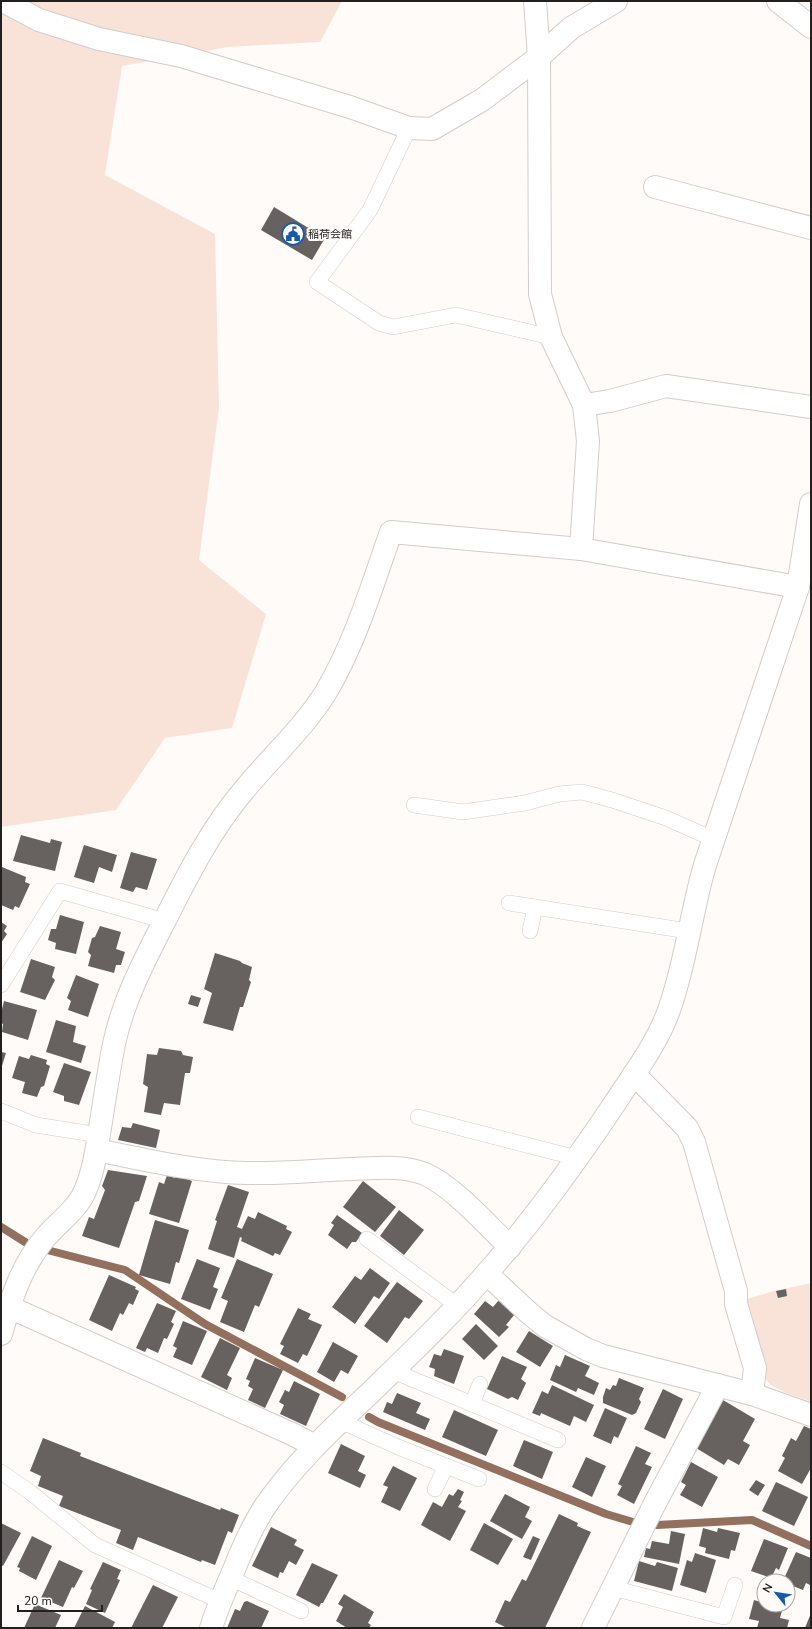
<svg xmlns="http://www.w3.org/2000/svg" width="812" height="1629" viewBox="0 0 812 1629" font-family="'Nunito Sans','Noto Sans JP',sans-serif">
<rect width="100%" height="100%" fill="#fffbf9"/>
<!-- green -->
<g fill="#f9e3d9">
<polygon points="1,1 342,1 320,42 228,47 122,66 105,175 215,234 219,407 199,560 266,614 232,728 165,738 116,810 1,827"/>
<path d="M811,1283V1402C800,1397 777,1391 769,1383C761,1375 747,1315 743,1300L774,1291Z"/>
</g>
<g fill="none" stroke-linecap="round" stroke-linejoin="round">
<!-- stream -->
<g stroke="#936f5e" stroke-width="8">
<polyline points="1,1227 25,1242"/>
<polyline points="51,1251 125,1270 205,1324 342,1397"/>
<polyline points="369,1417 378,1422 606,1514 633,1522"/>
<polyline points="657,1525 752,1520 811,1546"/>
</g>
</g>
<!-- building -->
<g fill="#676260">
<polygon points="274,207 325,238 312,260 261,230"/>
<polygon points="21,835 50,843 51,839 62,842 55,871 13,861"/>
<polygon points="84,845 117,855 112,872 99,867 94,883 74,877"/>
<polygon points="131,852 157,859 147,890 136,887 133,892 120,888"/>
<polygon points="2,867 26,877 25,882 30,884 19,908 15,906 13,910 1,905"/>
<polygon points="60,915 84,922 76,954 55,949 56,943 48,940 51,929 56,929"/>
<polygon points="1,922 7,926 4,931 7,934 1,943"/>
<polygon points="100,926 121,932 116,949 125,952 121,965 116,965 114,973 88,966 91,955 88,952 92,938 95,937"/>
<polygon points="215,953 240,961 242,963 252,967 249,980 251,982 243,1007 240,1007 233,1031 203,1023 212,993 204,989"/>
<polygon points="31,959 55,967 52,977 55,980 45,1000 20,992"/>
<polygon points="76,975 99,984 88,1017 68,1010 71,1001 67,998"/>
<polygon points="191,995 201,998 198,1007 188,1004"/>
<polygon points="4,1001 37,1010 28,1040 2,1032 3,1024 1,1023 2,1018 1,1013"/>
<polygon points="56,1020 76,1026 73,1042 86,1046 81,1063 46,1052"/>
<polygon points="159,1048 181,1051 183,1055 193,1057 190,1073 185,1073 180,1105 164,1103 161,1115 144,1112 148,1087 143,1084 147,1054 157,1055"/>
<polygon points="1,1052 6,1053 1,1069"/>
<polygon points="31,1055 47,1060 46,1064 50,1066 44,1086 41,1087 37,1097 22,1093 25,1082 12,1078 19,1056 29,1059"/>
<polygon points="64,1063 91,1072 79,1105 64,1101 64,1096 53,1092"/>
<polygon points="133,1123 160,1130 156,1148 118,1140 122,1127 131,1128"/>
<polygon points="108,1170 147,1176 139,1201 135,1202 119,1248 82,1236 89,1217 94,1219 105,1190 102,1186"/>
<polygon points="167,1175 175,1178 176,1175 192,1181 179,1223 149,1214 159,1182 164,1184"/>
<polygon points="363,1181 396,1207 375,1232 343,1207"/>
<polygon points="228,1185 249,1192 237,1227 242,1229 248,1216 255,1219 258,1212 287,1226 286,1229 292,1232 280,1255 275,1253 273,1256 241,1241 242,1238 240,1237 234,1258 208,1249 217,1221 215,1220"/>
<polygon points="399,1210 424,1230 404,1255 380,1236"/>
<polygon points="337,1215 362,1233 356,1242 352,1242 347,1249 328,1235 334,1225 331,1223"/>
<polygon points="155,1220 189,1230 179,1263 176,1262 170,1284 139,1275"/>
<polygon points="197,1259 220,1268 213,1287 218,1289 210,1310 181,1299"/>
<polygon points="237,1259 273,1274 259,1307 255,1305 244,1332 220,1322 228,1301 221,1298"/>
<polygon points="370,1268 390,1283 379,1299 374,1296 355,1324 332,1307 355,1276 361,1280"/>
<polygon points="109,1275 136,1287 135,1289 139,1291 133,1305 129,1303 123,1315 120,1313 112,1331 89,1320"/>
<polygon points="397,1282 423,1301 409,1319 405,1317 387,1343 364,1326"/>
<polygon points="786,1289 787,1296 778,1298 776,1291"/>
<polygon points="499,1300 515,1314 506,1325 509,1327 499,1337 474,1314 485,1301 493,1307"/>
<polygon points="157,1303 176,1311 171,1322 174,1324 167,1339 164,1338 158,1353 147,1348 145,1352 136,1348"/>
<polygon points="298,1308 311,1314 308,1319 322,1325 307,1356 303,1354 298,1363 280,1354 284,1346 280,1344"/>
<polygon points="183,1321 207,1331 192,1365 173,1357 177,1348 173,1346"/>
<polygon points="476,1324 498,1346 484,1360 462,1339"/>
<polygon points="529,1331 553,1346 540,1367 516,1352"/>
<polygon points="220,1338 240,1348 227,1375 232,1378 227,1390 201,1377"/>
<polygon points="333,1342 358,1356 348,1374 341,1370 334,1382 317,1372"/>
<polygon points="444,1349 464,1356 454,1384 434,1376 435,1369 429,1367 434,1354 441,1356"/>
<polygon points="565,1355 590,1366 585,1376 599,1383 594,1395 578,1388 576,1392 550,1380 556,1365 560,1367"/>
<polygon points="502,1356 527,1367 521,1379 526,1383 518,1400 512,1397 508,1399 487,1389"/>
<polygon points="255,1358 283,1370 265,1408 248,1400 253,1389 248,1386 250,1381 246,1379"/>
<polygon points="619,1378 644,1388 639,1399 641,1402 636,1413 632,1415 603,1403 603,1397 606,1388 610,1390 613,1385 616,1386"/>
<polygon points="294,1381 320,1394 306,1426 280,1414 284,1405 279,1402 285,1390 289,1392"/>
<polygon points="552,1385 594,1405 586,1422 574,1416 570,1426 541,1413 540,1416 532,1413 542,1391 548,1394"/>
<polygon points="663,1389 683,1399 665,1439 644,1429"/>
<polygon points="397,1393 421,1403 416,1413 430,1419 425,1430 383,1412 387,1402 392,1404"/>
<polygon points="723,1400 755,1419 743,1441 750,1445 739,1465 728,1459 724,1465 696,1448"/>
<polygon points="605,1408 627,1418 618,1438 614,1436 611,1444 593,1436"/>
<polygon points="454,1410 498,1430 486,1456 442,1437"/>
<polygon points="804,1426 811,1429 811,1468 802,1484 778,1471 785,1458 782,1456 791,1438 796,1441"/>
<polygon points="43,1438 81,1453 80,1456 220,1510 221,1508 239,1515 232,1533 228,1531 215,1565 202,1560 201,1562 138,1537 133,1550 116,1543 121,1530 59,1506 63,1496 38,1486 41,1476 30,1471"/>
<polygon points="524,1440 553,1452 542,1479 513,1466"/>
<polygon points="341,1444 365,1456 358,1471 366,1475 360,1488 328,1473"/>
<polygon points="636,1446 651,1453 645,1464 652,1467 634,1504 617,1495 622,1486 618,1484"/>
<polygon points="586,1457 606,1466 592,1497 572,1487"/>
<polygon points="691,1462 718,1477 702,1507 680,1495 686,1485 681,1482"/>
<polygon points="393,1466 417,1478 400,1511 381,1502 388,1487 383,1485"/>
<polygon points="756,1480 765,1485 758,1496 749,1490"/>
<polygon points="776,1482 808,1497 794,1526 762,1511"/>
<polygon points="458,1489 464,1492 460,1500 462,1501 458,1507 466,1511 450,1541 421,1525 433,1502 442,1507 449,1494 453,1496"/>
<polygon points="505,1494 530,1507 525,1517 532,1521 522,1539 490,1521"/>
<polygon points="559,1514 578,1523 577,1526 591,1532 545,1628 507,1628 495,1622 505,1600 510,1602 522,1579 526,1581"/>
<polygon points="1,1523 21,1533 3,1566 1,1565"/>
<polygon points="484,1523 513,1539 498,1565 470,1550"/>
<polygon points="271,1527 297,1540 294,1545 304,1550 296,1565 289,1561 283,1573 280,1572 278,1578 252,1566"/>
<polygon points="703,1528 717,1532 718,1528 740,1533 735,1551 731,1550 729,1559 705,1553 706,1548 699,1546"/>
<polygon points="671,1531 685,1534 679,1564 644,1557 646,1548 650,1549 652,1541 669,1544"/>
<polygon points="32,1536 52,1546 36,1580 19,1571 20,1568 17,1567"/>
<polygon points="533,1536 540,1539 531,1560 523,1557"/>
<polygon points="764,1539 788,1548 779,1570 776,1568 771,1578 751,1571"/>
<polygon points="796,1552 811,1558 811,1583 810,1585 806,1583 803,1590 788,1584 788,1581 783,1581"/>
<polygon points="695,1553 716,1560 706,1593 680,1585 687,1560 692,1562"/>
<polygon points="59,1560 83,1571 74,1588 72,1587 63,1607 41,1598"/>
<polygon points="639,1561 655,1566 657,1562 678,1568 672,1591 634,1581"/>
<polygon points="103,1562 121,1570 117,1579 120,1580 105,1613 86,1604 92,1590 90,1589"/>
<polygon points="312,1563 338,1575 323,1603 321,1603 319,1607 296,1595"/>
<polygon points="153,1585 178,1597 162,1628 131,1628"/>
<polygon points="344,1594 374,1612 368,1623 371,1625 369,1628 347,1628 336,1621 343,1607 338,1604"/>
<polygon points="754,1600 764,1603 764,1605 783,1607 780,1618 789,1620 787,1628 757,1628 759,1621 749,1619"/>
<polygon points="247,1601 269,1611 261,1628 227,1628 235,1609 240,1611 244,1602"/>
<polygon points="35,1604 61,1615 55,1628 24,1628"/>
<polygon points="85,1606 115,1622 112,1628 74,1628"/>
<polygon points="811,1613 811,1628 805,1628"/>
</g>
<g fill="none" stroke-linecap="round" stroke-linejoin="round">
<!-- lane casing -->
<g stroke="#d2cdcb" stroke-width="16">
<g id="lane">
<polyline points="409,128 370,210 317,282 379,323 393,327 456,315 551,337"/>
<polyline points="414,805 463,812 525,803 559,794 582,792 612,800 666,818 713,839"/>
<polyline points="509,903 688,931"/>
<polyline points="530,931 535,907"/>
<polyline points="1,985 60,891 165,921"/>
<polyline points="1,1111 36,1125 99,1135"/>
<polyline points="418,1117 577,1158"/>
<polyline points="367,1239 458,1306"/>
<polyline points="393,1371 558,1440"/>
<polyline points="472,1404 480,1384"/>
<polyline points="340,1421 398,1447 479,1479"/>
<polyline points="1,1472 30,1492 95,1545 220,1601"/>
<polyline points="435,1489 446,1466"/>
<polyline points="230,1578 301,1611"/>
<polyline points="613,1588 724,1617 735,1585"/>
</g>
</g>
<!-- street casing -->
<g stroke="#d2cdcb" stroke-width="24">
<g id="street">
<polyline points="3,1 39,20 99,39 181,56 350,107 409,128 432,129 482,100 539,57 571,28 616,1"/>
<polyline points="535,1 539,57 540,294 551,337 584,405 588,441 581,549"/>
<polyline points="778,1 811,27"/>
<polyline points="655,187 811,228"/>
<polyline points="584,405 610,401 666,386 811,407"/>
<polyline points="634,1074 687,1128 694,1142 736,1291 736,1304 755,1368 752,1394"/>
<path d="M97,1150C146,1160 196,1172 247,1173C282,1174 318,1170 353,1169C376,1168 404,1165 425,1174C455,1188 486,1224 510,1247"/>
<polyline points="487,1274 529,1313 545,1326 586,1349 603,1356 752,1394 811,1415"/>
<polyline points="9,1307 292,1434 315,1446"/>
<path d="M1,1334C11,1299 21,1267 44,1239C57,1223 77,1210 85,1191C93,1173 96,1153 99,1134C104,1104 108,1074 114,1044C123,1001 144,961 164,922C187,876 211,829 244,790C271,757 303,729 326,692C355,643 372,586 391,532L581,549L798,587"/>
<polyline points="593,1628 654,1505 718,1385"/>
</g>
</g>
<!-- secondary casing -->
<g stroke="#d2cdcb" stroke-width="24">
<path id="secondary" d="M211,1628C217,1609 225,1590 233,1572C242,1549 252,1526 266,1505C295,1463 333,1428 370,1393C410,1354 451,1315 487,1273C534,1220 574,1164 613,1106C633,1075 657,1044 669,1010C686,963 691,912 705,865L798,587L811,504"/>
</g>
<!-- lane -->
<use href="#lane" stroke="#fff" stroke-width="15"/>
<!-- street -->
<use href="#street" stroke="#fff" stroke-width="22"/>
<!-- secondary -->
<use href="#secondary" stroke="#fff" stroke-width="22"/>
</g>
<!-- icons -->
<defs>
<g id="civic-ring" transform="scale(1.15)"><circle r="9.5" fill="#fffbf9" stroke="#175aaa" stroke-width="1.5"/><path d="M-.6-6.5H3V-4.5H.6V-3L4-1V1h2V6H-6V1h2V-1L-.6-3ZM-1.2 2.5V6h2.4V2.5Z" fill="#175aaa"/></g>
</defs>
<g fill-rule="evenodd">
<use href="#civic-ring" x="293" y="234"/>
</g>
<g text-anchor="middle" stroke-width="4" stroke-linejoin="round" paint-order="stroke">
<!-- poi labels -->
<g font-size="11" fill="#21201f" stroke="#fffbf9" text-anchor="start">
<text x="308" y="238">稲荷会館</text>
</g>
</g>
<!-- border -->
<rect width="812" height="1629" fill="none" stroke="#21201f" stroke-width="4"/>
<!-- north arrow -->
<g transform="translate(776 1593) rotate(300)"><circle r="19" fill="#fffbf9" stroke="#a6a3a2"/>
<path d="M0-3L7 15L0 10L-7 15Z" fill="#175aaa"/>
<text y="-6" font-size="11" font-weight="bold" text-anchor="middle" fill="#21201f">N</text>
</g>
<!-- scale -->
<path d="M18 1605v6h84v-6" fill="none" stroke="#21201f" stroke-width="2"/>
<text x="24" y="1605" font-size="12" fill="#21201f" stroke="#fffbf9" stroke-width="3" paint-order="stroke">20 m</text>
</svg>
